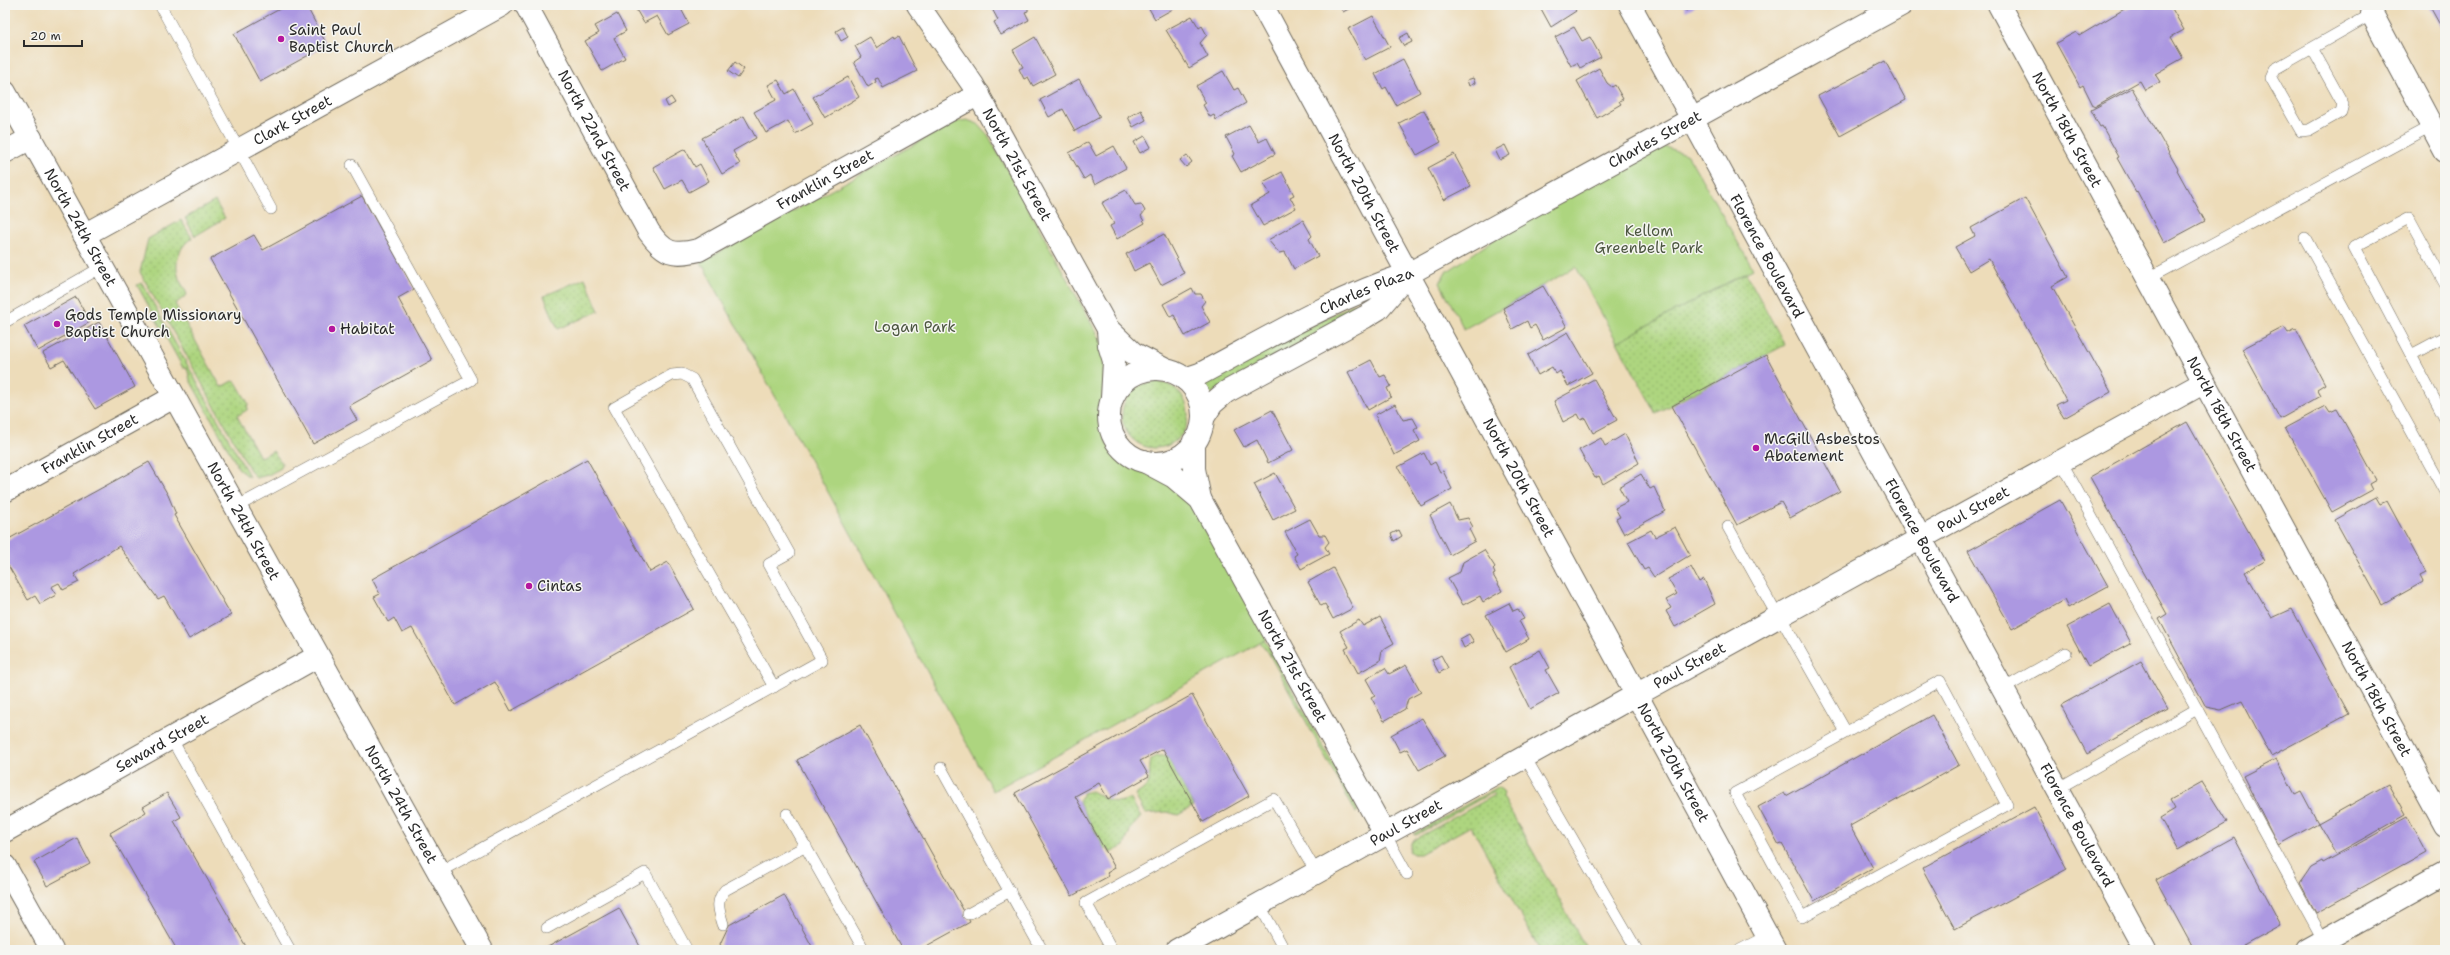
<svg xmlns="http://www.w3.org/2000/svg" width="2450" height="955" viewBox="0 0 2450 955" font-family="'Shantell Sans',sans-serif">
<defs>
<pattern id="grass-dots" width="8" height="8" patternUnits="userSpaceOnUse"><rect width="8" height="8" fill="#add57f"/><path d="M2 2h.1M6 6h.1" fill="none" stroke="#95b76e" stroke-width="1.8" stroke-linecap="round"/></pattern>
</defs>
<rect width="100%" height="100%" fill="#f6f6f2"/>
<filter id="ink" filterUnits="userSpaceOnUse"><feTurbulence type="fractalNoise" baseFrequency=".025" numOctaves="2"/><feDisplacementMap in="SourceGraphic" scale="8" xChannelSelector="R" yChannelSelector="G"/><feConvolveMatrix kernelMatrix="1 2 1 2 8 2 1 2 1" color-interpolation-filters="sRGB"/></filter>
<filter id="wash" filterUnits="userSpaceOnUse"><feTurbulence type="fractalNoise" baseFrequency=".012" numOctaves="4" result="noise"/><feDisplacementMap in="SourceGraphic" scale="16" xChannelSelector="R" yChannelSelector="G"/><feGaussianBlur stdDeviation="0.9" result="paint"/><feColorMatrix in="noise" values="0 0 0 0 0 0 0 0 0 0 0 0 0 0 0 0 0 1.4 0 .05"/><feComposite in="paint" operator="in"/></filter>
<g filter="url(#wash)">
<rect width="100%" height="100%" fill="#eddcb9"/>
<!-- grass -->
<g fill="url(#grass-dots)" stroke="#6c8055">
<polygon points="215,201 225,218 195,236 185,218"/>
<path d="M181,220L192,238C178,247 173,265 180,281C182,285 186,290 187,295L175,304L221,387L232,381L236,382L248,403L247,410L237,416L260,457L273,451L282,463L281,468L268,475L256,478L250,470L140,272L148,239Z"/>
<polygon points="1746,273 1785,345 1656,413 1617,342"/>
<polygon points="585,278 599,311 558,329 544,296"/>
<polygon points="142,283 247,472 249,477 239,469 190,380 187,368 183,368 137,285"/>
<polygon points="1355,303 1356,311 1207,396 1201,385"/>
<circle cx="1155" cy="415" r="33"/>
<polygon points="1189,502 1355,804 1358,811 1356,813 1268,652 1253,634"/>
<path d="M1156,756H1167L1194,806L1178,815L1167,812L1145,814L1135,795C1156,783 1147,777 1151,759Z"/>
<polygon points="1498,787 1504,792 1503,797 1587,950 1540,950 1471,826 1420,854 1413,854 1409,851 1411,843 1417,838 1495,795 1493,792 1416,835 1413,834"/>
<path d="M1091,791C1105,798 1115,807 1130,798L1141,817L1131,828L1124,846L1110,853L1108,848L1105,850L1079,802L1083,793Z"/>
</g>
<!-- park -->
<g fill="#add57f" stroke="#6c8055">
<polygon points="967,120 978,124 988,135 1105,348 1103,394 1099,421 1106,442 1117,456 1125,462 1154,472 1189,500 1267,639 993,791 701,262 955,122"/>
<polygon points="1665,147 1688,155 1753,269 1617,342 1576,267 1464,329 1440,283 1445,273 1511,228"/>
</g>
<g id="blocks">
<!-- building -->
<g fill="#ac98e1">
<polygon points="287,5 306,5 327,45 260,82 234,34"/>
<polygon points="679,5 689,24 668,35 657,16 644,23 634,6"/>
<polygon points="990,5 1028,5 1028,11 1025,12 1029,20 1001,35 994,22 998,20"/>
<polygon points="1147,5 1180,5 1155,19"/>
<polygon points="1339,5 1356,5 1343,12"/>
<polygon points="1539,5 1572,5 1576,11 1551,27"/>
<polygon points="1683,5 1697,5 1686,11"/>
<polygon points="2136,5 2170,5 2184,30 2171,37 2183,58 2155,74 2160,82 2145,90 2140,81 2094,107 2083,85 2080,87 2056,43 2076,32 2079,36 2126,8 2127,10"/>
<polygon points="2429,5 2445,5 2445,34"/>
<polygon points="617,14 626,31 614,38 625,58 602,71 585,41 599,33 595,26"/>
<polygon points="1192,16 1199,28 1202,26 1207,35 1200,43 1208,57 1189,68 1166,30"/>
<polygon points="1373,16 1390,47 1365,60 1348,29"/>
<polygon points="843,27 848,37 841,41 836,31"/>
<polygon points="1574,27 1582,41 1590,37 1601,57 1580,68 1577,63 1571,66 1555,37"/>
<polygon points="1408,33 1412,42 1404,46 1399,38"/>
<polygon points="894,36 895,38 899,36 917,71 883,88 878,78 875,79 876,82 868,87 854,62 861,57 855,46 870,37 877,48"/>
<polygon points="1035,37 1055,74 1033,86 1028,77 1024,79 1019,69 1023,67 1013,50"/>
<polygon points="1403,59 1420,92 1396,105 1386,87 1383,89 1375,74"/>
<polygon points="1885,61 1906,100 1840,136 1818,96"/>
<polygon points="735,62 744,69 738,78 728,71"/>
<polygon points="1599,68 1607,83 1612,87 1615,85 1623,99 1619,101 1621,104 1597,118 1577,81"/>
<polygon points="1223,71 1234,90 1238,88 1246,103 1216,120 1214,115 1210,117 1203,105 1206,103 1196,86"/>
<polygon points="848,77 859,97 825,118 813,97"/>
<polygon points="1473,78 1475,83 1469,86 1467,80"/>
<polygon points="1079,79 1100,117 1075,131 1063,109 1049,117 1040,100"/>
<polygon points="778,80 786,94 794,89 813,124 795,134 788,121 766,133 754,112 776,100 768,85"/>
<polygon points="2132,88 2178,169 2177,170 2205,221 2164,243 2137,191 2136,192 2117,158 2119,157 2102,126 2100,127 2091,110"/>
<polygon points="671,97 675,103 668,107 665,101"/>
<polygon points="1141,110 1146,120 1133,127 1128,117"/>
<polygon points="1424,110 1441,142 1417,155 1399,123"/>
<polygon points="744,116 756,138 733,151 740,164 722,174 702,138"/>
<polygon points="1249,125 1259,142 1267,138 1275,154 1241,172 1232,156 1235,154 1226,137"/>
<polygon points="1145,136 1151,147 1140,153 1134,142"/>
<polygon points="1088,142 1096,156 1114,146 1126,168 1095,185 1090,175 1084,179 1069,153"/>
<polygon points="1505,145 1510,155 1500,160 1495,150"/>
<polygon points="685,149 695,167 700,164 709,181 689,192 682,180 665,189 653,167"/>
<polygon points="1454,154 1471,186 1444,200 1428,168"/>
<polygon points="1187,155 1192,162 1186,167 1180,160"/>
<polygon points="1282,172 1294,195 1290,197 1296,208 1263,226 1251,205 1270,194 1263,182"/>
<polygon points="1126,190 1135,205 1141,204 1145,211 1141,216 1145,223 1117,239 1110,226 1114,224 1102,203"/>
<polygon points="362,196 414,289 398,298 432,360 349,406 357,420 313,444 210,259 254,235 263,250"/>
<polygon points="2025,198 2068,277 2052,286 2111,392 2064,418 2056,405 2066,400 1989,259 1969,271 1955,247 1975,236 1971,228"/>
<polygon points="1303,220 1312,236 1309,239 1318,256 1294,269 1285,252 1279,253 1268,240"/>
<polygon points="1164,234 1184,273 1161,285 1149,263 1134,271 1126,254"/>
<polygon points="1543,286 1567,327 1543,340 1535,325 1530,328 1527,321 1512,329 1503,308"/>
<polygon points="1192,288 1195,294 1201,294 1205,301 1201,306 1210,322 1185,336 1174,315 1170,317 1163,304"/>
<polygon points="76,297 90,322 38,351 24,326"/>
<polygon points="99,322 135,387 95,409 64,360 51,367 43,353"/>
<polygon points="2284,327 2288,333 2296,329 2325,384 2317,389 2321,396 2280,419 2242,349"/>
<polygon points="1568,332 1592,373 1568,386 1560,371 1556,374 1552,367 1538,375 1528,355"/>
<polygon points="1766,355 1840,491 1790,518 1781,502 1737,525 1672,406"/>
<polygon points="1371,360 1380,377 1385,375 1391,386 1387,388 1391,397 1368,410 1348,372"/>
<polygon points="1594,379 1617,420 1593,433 1585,418 1581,420 1578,414 1563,422 1554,401"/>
<polygon points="1395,404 1403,420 1413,418 1418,427 1414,430 1420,441 1394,455 1375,415"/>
<polygon points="2326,406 2330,412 2337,409 2376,480 2369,484 2372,490 2332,512 2285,428"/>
<polygon points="1272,410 1293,450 1268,463 1257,440 1244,447 1234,430"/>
<polygon points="2187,422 2265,561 2245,572 2272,618 2292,609 2349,714 2271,756 2242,701 2221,710 2206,707 2159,619 2167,614 2090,477"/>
<polygon points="1625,434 1639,463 1603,484 1599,476 1595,478 1579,450 1601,438 1605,446"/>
<polygon points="1424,453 1430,465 1435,462 1440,472 1443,471 1452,489 1421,506 1398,467"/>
<polygon points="587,459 650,572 668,562 694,609 511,711 495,682 455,705 412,628 402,633 394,618 388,622 374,597 380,594 372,579"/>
<polygon points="149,462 168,495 176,514 174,515 231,615 189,639 164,596 158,599 119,546 74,574 79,582 63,590 59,583 51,587 56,595 40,604 35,596 28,600 5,560 5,541"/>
<polygon points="1275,473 1295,509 1273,520 1254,484"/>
<polygon points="1641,474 1650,489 1654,487 1665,511 1624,534 1616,519 1620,517 1615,508 1627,502 1619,487"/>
<polygon points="2376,497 2380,504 2387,501 2426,573 2420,576 2423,582 2382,605 2335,520"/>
<polygon points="2060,500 2108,586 2068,608 2064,600 2012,629 1968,551"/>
<polygon points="1450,504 1458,520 1468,518 1473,527 1469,529 1475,541 1450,555 1430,515"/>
<polygon points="1310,519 1319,535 1325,535 1329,542 1325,547 1329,554 1301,569 1294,556 1297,554 1285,532"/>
<polygon points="1675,527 1690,555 1654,577 1648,568 1644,570 1628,542 1651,530 1655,537"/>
<polygon points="1399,530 1402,536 1394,541 1391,534"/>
<polygon points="1484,550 1495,567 1493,569 1495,574 1493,575 1502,591 1483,602 1480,596 1463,605 1448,578 1460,572 1463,562"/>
<polygon points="1691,567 1699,582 1704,579 1715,604 1675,627 1666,611 1671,608 1666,600 1677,594 1668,579"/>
<polygon points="1333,568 1353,608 1333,619 1325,604 1321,606 1308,582"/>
<polygon points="1509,603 1513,611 1518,609 1524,619 1519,621 1529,639 1506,652 1486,615"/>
<polygon points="2110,604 2131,643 2088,666 2067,627"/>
<polygon points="1380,617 1394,643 1382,650 1380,661 1358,673 1345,649 1349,647 1340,631 1359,620 1363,626"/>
<polygon points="1469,634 1474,642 1464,648 1460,639"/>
<polygon points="1540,650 1550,668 1546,670 1559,693 1530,709 1509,667"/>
<polygon points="1441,655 1448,668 1439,673 1432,660"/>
<polygon points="2141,661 2168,709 2087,754 2061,705"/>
<polygon points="1406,665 1421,692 1408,699 1405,709 1384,721 1371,697 1375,695 1366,679 1385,668 1389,674"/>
<polygon points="1192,695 1249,796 1203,822 1163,749 1140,761 1149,776 1108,799 1099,783 1075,796 1115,868 1107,873 1109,876 1072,896 1015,793"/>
<polygon points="1932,715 1959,765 1850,826 1873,868 1814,901 1782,844 1779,845 1758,807 1784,793 1786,796"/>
<polygon points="1422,718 1445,756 1419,770 1407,749 1400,752 1391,735"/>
<polygon points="860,725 970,922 919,950 903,950 797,760"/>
<polygon points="2276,759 2295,794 2301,791 2318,823 2278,845 2243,776"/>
<polygon points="2202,782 2227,822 2178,850 2160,818 2175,809 2170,800"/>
<polygon points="2388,784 2405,815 2336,854 2318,823"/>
<polygon points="167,793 181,817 174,821 248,950 177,950 110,833 146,812 143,807"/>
<polygon points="2034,807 2067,869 1955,929 1922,868"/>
<polygon points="2407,817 2426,852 2316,913 2300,883 2311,867 2322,861 2323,863"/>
<polygon points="2234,837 2281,925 2235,950 2194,950 2156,880"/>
<polygon points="77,838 90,863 47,886 34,862"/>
<polygon points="784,895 814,950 723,950 720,944 729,925"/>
<polygon points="619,908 642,950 547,950 546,948"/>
</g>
</g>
</g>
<g filter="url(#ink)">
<use href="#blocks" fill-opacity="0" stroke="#6f695d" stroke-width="1"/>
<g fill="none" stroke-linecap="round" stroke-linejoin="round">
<!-- service casing -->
<g stroke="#6f695d" stroke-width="12">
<g id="service">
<polyline points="160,5 271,209"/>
<polyline points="2312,48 2343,104 2341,112 2309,130 2301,131 2271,78 2275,69 2372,14"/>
<polyline points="2305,238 2445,492"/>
<polyline points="2147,279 2431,126"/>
<polyline points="5,322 102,267"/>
<polyline points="2445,337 2411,355 2445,419"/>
<polyline points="2411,355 2354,247 2409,218 2445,284"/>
<polyline points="2061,461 2324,941"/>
<polyline points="236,507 471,380 352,165"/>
<polyline points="1728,527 1778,617"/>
<polyline points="1780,616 1846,732"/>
<polygon points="1940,681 2007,805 1802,917 1735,793"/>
<polyline points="2003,689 2066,653"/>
<polyline points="171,738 290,950"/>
<polyline points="1525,757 1637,950"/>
<polyline points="941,768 1042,950"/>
<polyline points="2057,789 2197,709"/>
<polyline points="787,814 864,950"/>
<polyline points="1385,834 1407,874"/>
<path d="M439,872C567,801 694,731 822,660L769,564L789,553L692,379L682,374L672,375L614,408L774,687"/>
<polyline points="1259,904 1281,944"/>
<polyline points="968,914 1010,891"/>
<path d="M723,924C719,910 715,902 725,890L806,846"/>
<polyline points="547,928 645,873 687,950"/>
<polyline points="1112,950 1086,903 1274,799 1316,872"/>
<polyline points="1740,950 1767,936"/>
</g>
</g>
<!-- minor casing -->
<g stroke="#6f695d" stroke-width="24">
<g id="minor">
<path id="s1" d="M526,5L649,232C665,254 673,256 699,250L979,94"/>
<path id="s2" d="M918,5L973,85L1108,329L1133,353L1164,369"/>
<path id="s3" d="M1999,5L2445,825"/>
<polyline points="2372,14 2445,151"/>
<polyline points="5,152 31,138"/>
<path id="s4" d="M84,235L502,5"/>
<polyline points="1108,329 1109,345 1114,361 1112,398"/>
<circle cx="1156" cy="416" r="47"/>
<path id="s5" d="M1185,379L1200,374C1268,338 1334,298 1408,274L1901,5"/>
<polyline points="1203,418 1212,404 1226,392 1365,317 1378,309 1407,275"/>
<polyline points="1194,441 1194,469 1200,499"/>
<path id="s6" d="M1144,461L1174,477L1200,499L1385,834"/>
<path id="s7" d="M5,491L174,397"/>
<path id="s8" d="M1636,695L2203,383"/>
<path id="s9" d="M5,831L318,656"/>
<polyline points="5,866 52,950"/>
</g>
</g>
<!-- tertiary casing -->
<g stroke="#6f695d" stroke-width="24">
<g id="tertiary">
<path id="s10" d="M1262,5L1775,950"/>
<path id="s11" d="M1630,5L2145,950"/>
<path id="s12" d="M1177,950L1636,695"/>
<polyline points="2307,950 2445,873"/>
</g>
</g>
<!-- secondary casing -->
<g stroke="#6f695d" stroke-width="24">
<g id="secondary">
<path id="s13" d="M5,92L482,950"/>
</g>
</g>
<!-- service -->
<use href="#service" stroke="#fff" stroke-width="11"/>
<!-- minor -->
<use href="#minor" stroke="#fff" stroke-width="22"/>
<!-- tertiary -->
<use href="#tertiary" stroke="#fff" stroke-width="22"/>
<!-- secondary -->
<use href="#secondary" stroke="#fff" stroke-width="22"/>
</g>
</g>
<!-- markers -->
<g fill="#b5179e" stroke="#f6f6f2" stroke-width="1.5">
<circle cx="281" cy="39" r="4"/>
<circle cx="57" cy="324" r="4"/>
<circle cx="332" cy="329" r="4"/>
<circle cx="1756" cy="448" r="4"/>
<circle cx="529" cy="586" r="4"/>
</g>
<g text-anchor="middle" stroke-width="3" stroke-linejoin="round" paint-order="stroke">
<!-- poi labels -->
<g font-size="15" fill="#2b2b2b" stroke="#f6f6f2" text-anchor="start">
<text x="289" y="35">Saint Paul<tspan x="289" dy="17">Baptist Church</tspan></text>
<text x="65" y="320">Gods Temple Missionary<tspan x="65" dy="17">Baptist Church</tspan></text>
<text x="340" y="334">Habitat</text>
<text x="1764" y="444">McGill Asbestos<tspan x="1764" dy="17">Abatement</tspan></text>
<text x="537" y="591">Cintas</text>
</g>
<!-- street labels -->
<g font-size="15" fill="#2b2b2b" stroke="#f6f6f2">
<text dy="5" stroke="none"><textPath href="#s4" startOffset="238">Clark Street</textPath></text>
<text dy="5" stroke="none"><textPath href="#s3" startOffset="142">North 18th Street</textPath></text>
<text dy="5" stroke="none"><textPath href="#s1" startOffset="143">North 22nd Street</textPath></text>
<text dy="5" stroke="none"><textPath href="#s5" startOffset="528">Charles Street</textPath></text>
<text dy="5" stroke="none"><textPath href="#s2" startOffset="188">North 21st Street</textPath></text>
<text dy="5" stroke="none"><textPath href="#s1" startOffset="461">Franklin Street</textPath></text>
<text dy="5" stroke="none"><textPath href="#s10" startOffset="214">North 20th Street</textPath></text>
<text dy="5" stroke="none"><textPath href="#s13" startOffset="155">North 24th Street</textPath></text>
<text dy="5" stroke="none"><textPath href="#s11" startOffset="286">Florence Boulevard</textPath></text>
<text dy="5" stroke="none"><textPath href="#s5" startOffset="202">Charles Plaza</textPath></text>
<text dy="5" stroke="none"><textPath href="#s3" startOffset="466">North 18th Street</textPath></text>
<text dy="5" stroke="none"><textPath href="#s7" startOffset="97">Franklin Street</textPath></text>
<text dy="5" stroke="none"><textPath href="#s10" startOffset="538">North 20th Street</textPath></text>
<text dy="5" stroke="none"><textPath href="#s8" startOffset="385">Paul Street</textPath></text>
<text dy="5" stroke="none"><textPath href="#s13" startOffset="491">North 24th Street</textPath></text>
<text dy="5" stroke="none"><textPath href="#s11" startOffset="610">Florence Boulevard</textPath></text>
<text dy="5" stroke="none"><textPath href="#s8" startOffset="61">Paul Street</textPath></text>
<text dy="5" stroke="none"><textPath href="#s6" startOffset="259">North 21st Street</textPath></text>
<text dy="5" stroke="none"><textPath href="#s3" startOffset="790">North 18th Street</textPath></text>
<text dy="5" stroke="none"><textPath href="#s9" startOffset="180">Seward Street</textPath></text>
<text dy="5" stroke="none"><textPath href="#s10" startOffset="862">North 20th Street</textPath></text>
<text dy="5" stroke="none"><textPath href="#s13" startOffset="815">North 24th Street</textPath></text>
<text dy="5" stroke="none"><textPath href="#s12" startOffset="262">Paul Street</textPath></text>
<text dy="5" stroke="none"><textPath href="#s11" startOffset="934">Florence Boulevard</textPath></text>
</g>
<!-- park labels -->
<g font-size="15" fill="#4c5640" stroke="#f6f6f2">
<text x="1649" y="236">Kellom<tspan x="1649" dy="17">Greenbelt Park</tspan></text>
<text x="915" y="332">Logan Park</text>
</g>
</g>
<!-- margin -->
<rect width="2450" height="955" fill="none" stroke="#f6f6f2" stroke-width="20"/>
<!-- scale -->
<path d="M24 40v6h58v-6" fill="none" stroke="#2b2b2b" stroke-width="2"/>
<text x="30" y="40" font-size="12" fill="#2b2b2b" stroke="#f6f6f2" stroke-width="3" paint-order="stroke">20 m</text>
</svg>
